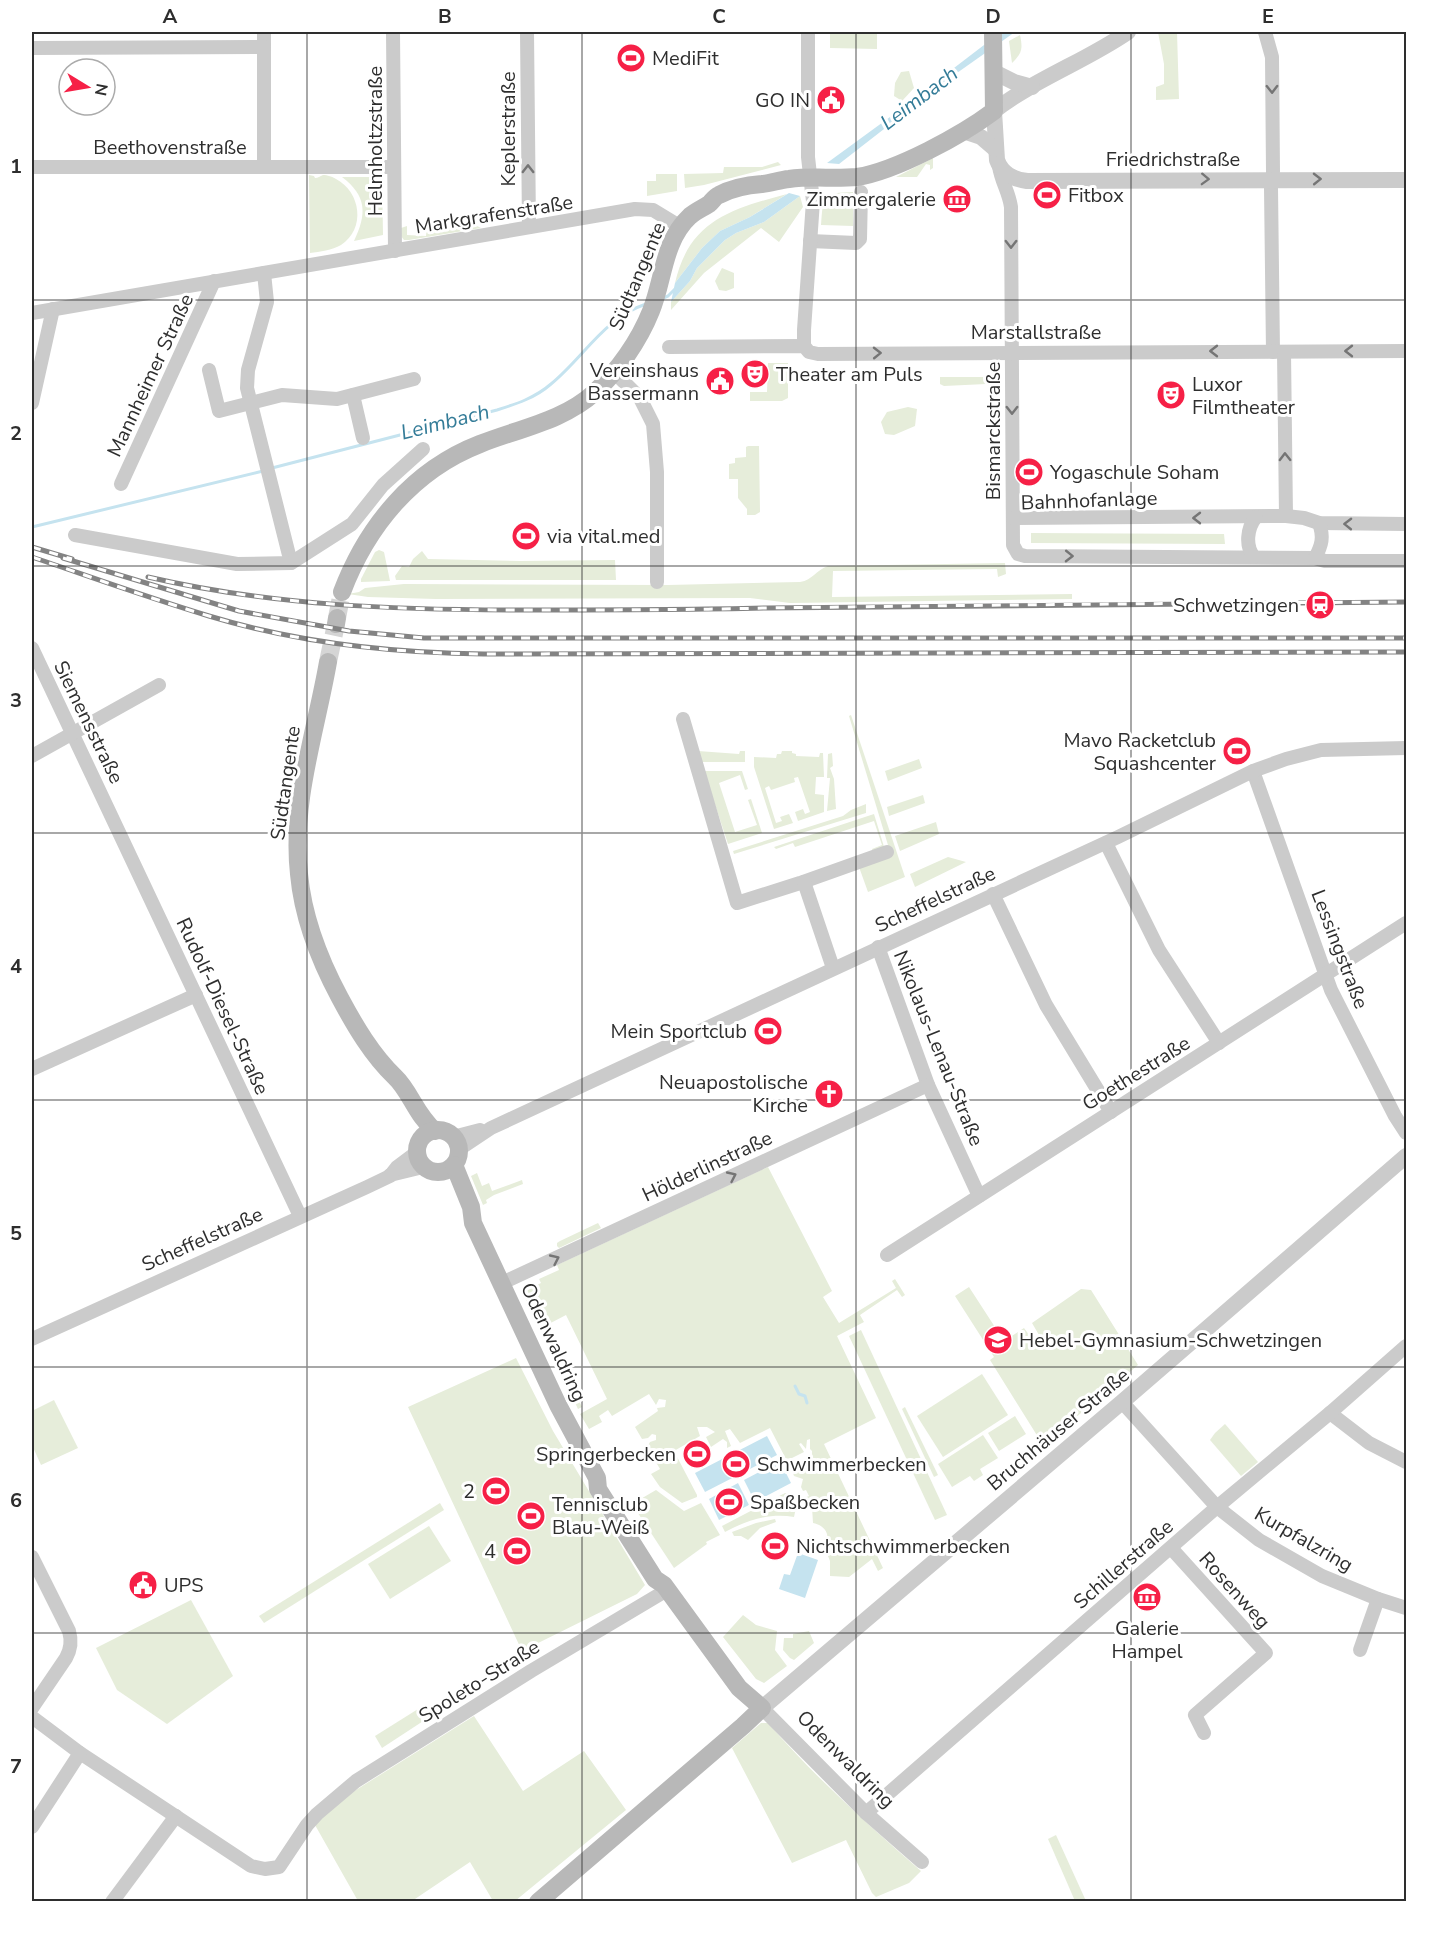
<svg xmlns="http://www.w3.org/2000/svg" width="1438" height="1933" viewBox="0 0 1438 1933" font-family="'Nunito Sans',sans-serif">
<rect width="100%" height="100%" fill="#fff"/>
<!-- green -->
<g fill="#e6edda">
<polygon points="830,32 877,32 877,49 830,48"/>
<polygon points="1158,32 1177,32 1179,99 1156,100 1156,87 1164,84 1164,64"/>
<path d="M1020,35C1023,49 1022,53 1012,63L1009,41Z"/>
<polygon points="909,71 914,88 902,101 894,96 895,83 901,72"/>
<polygon points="933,158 933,168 930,170 930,165 926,164 917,177 896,177"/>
<polygon points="778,162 781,165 704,185 685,188 684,174 723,173 724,167 762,167"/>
<polygon points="656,174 677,174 677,191 647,196 647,181 656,181"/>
<path d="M309,175L314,176L315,178C318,178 320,176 323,175C327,175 333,177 336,179C361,192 366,229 341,245C332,250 320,252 310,253Z"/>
<path d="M342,177H382L383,235L354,241C367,214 367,196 342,177Z"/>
<path d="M853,192V226L821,225C823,195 823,193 853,192Z"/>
<path d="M787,194L750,217L720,231L702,248L675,283C689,221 731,209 787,194Z"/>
<polygon points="800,196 803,207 779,242 761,228 704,273 671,310 671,302 690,281 697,268 725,240 736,233 764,222"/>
<polygon points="407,226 407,235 426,236 427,226 477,226 481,228 409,240 404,240 401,236 401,228"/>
<polygon points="722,268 734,273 734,288 726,291 719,290 715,281"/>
<polygon points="768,363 788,363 788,398 782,401 750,401 750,392 767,392"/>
<polygon points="940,377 986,377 986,384 944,386 940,384"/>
<polygon points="908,407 917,409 915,426 894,435 885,434 881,422 887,412"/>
<polygon points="748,446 759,446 760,512 755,515 747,515 747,509 738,498 738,479 729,479 729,464 735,463 735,458 746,457 746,447"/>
<polygon points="1031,533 1224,534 1225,544 1031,543"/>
<polygon points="379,550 384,552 390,581 361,582 361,579 375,552"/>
<polygon points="422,551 428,559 520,561 615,560 616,580 396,580 395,576 402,566 409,567 413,559"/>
<path d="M1005,563L1006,574L998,577L997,569L833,571L832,597L1072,594V599L790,603L750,598L436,599L368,597L348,594L359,592L365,588L404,584L668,585L800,582C813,580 816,570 828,566Z"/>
<polygon points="851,715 905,877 868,892 859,867 891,855 849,716"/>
<polygon points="698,751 739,754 740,751 745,751 745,762 701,762"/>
<polygon points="782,751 792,751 792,753 796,754 796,756 819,757 820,753 823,753 824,777 816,777 815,794 824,795 824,812 798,821 795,812 803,809 805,814 810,812 798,777 794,778 795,782 771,790 769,786 765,788 776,823 782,821 780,817 789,814 793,823 774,829 754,767 754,757 776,758 777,754 781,754"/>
<polygon points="832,753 833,766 830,768 834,779 836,809 827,811 830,778 827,778 828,754"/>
<polygon points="919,759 922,768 888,781 885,771"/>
<polygon points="704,771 742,771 748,789 745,790 740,775 719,783 735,832 757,825 748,800 751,799 762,833 728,844"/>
<polygon points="923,795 925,803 889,816 887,807"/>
<polygon points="866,804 866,813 734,854 733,851 843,816 851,810"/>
<polygon points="874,814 885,850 873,853 872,849 882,845 874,821 795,847 793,843 776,849 774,847"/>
<polygon points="936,822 939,834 900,851 895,836"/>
<polygon points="948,857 966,862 915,887 910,874"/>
<path d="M768,1167L832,1291L823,1297L839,1323L896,1288L892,1281L895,1279L905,1295L902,1297L897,1290L860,1315L864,1322L837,1336L876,1418L824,1444L883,1568L878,1571L872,1559L849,1577L830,1576V1561L824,1546C832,1536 825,1525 813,1523L812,1507L804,1498L809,1496L806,1490L803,1491L801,1487L803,1479L794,1476L791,1467L812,1456V1451L810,1449V1439L807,1440L806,1449L801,1443L799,1444L804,1452L788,1460L786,1459L770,1428L740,1443L730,1429L725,1431L731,1446L727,1448V1442L723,1439L711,1447L706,1437L715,1432L707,1427H697L700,1436L674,1451L697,1495V1497L682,1503L660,1487L651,1474L660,1469L647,1447L650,1442L656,1440V1435L652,1434L648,1438L642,1439L635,1427L658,1411L657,1408L665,1407L666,1400L659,1399L656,1405L649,1394L612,1416L608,1410L599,1416L602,1422L589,1429L580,1414L607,1399L566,1315L543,1327L582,1407L578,1409L525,1298L529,1296L527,1290L541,1283L539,1279L559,1270L557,1265Z"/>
<polygon points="477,1173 482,1186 489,1183 492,1191 522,1180 523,1184 494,1195 486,1200 487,1203 483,1205 471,1176"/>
<polygon points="598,1223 601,1228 559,1248 557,1246 557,1243 560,1241"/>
<polygon points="969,1287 1004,1341 1024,1328 1032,1339 1039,1335 1032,1323 1081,1289 1091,1290 1138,1365 1043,1445 990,1360 994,1357 955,1296"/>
<polygon points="861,1330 947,1515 935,1520 849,1336"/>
<polygon points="516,1358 553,1431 645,1585 637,1594 522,1651 408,1407"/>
<polygon points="982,1374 1008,1415 943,1457 917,1416"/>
<polygon points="54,1400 78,1448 41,1465 32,1445 32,1411"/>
<polygon points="905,1407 938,1475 934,1477 902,1409"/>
<polygon points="1015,1416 1026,1434 999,1451 988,1433"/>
<polygon points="1225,1424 1258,1462 1241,1476 1210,1440 1215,1433"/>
<polygon points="983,1435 998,1458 980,1469 983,1475 974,1481 970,1476 952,1487 938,1464"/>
<polygon points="656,1490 684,1511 701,1503 720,1535 706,1542 707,1544 674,1568 632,1504"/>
<path d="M785,1493L791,1494L798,1498L794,1517C769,1513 747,1520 725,1532L722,1526Z"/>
<polygon points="440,1503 444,1510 264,1623 259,1616"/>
<polygon points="775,1519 776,1522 760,1528 748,1540 741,1536 734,1536 732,1532 756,1523"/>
<polygon points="429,1526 451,1561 390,1599 368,1564"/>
<polygon points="191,1600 233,1676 167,1724 117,1690 96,1648"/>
<polygon points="743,1615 756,1625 777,1631 775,1650 787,1666 764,1683 756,1679 723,1637"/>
<polygon points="809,1631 814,1643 794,1660 790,1658 783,1650 784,1638 793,1638 793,1634"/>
<polygon points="426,1704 434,1714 382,1748 375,1736"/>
<polygon points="474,1716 523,1791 584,1751 626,1810 515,1901 493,1901 470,1862 412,1901 358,1901 315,1825 340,1800"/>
<path d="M761,1723H768C815,1777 867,1824 921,1871L909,1883L876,1897L872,1893L846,1840L792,1863L732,1748Z"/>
<polygon points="1056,1835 1086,1901 1075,1901 1048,1839"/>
</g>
<!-- water -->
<g fill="#c5e3ef">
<polygon points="1001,32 1015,32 947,80 839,164 827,163 890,117"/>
<polygon points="789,193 800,196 764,222 736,233 725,240 697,268 690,281 671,302 675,283 702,248 720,231 750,217"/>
<polygon points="767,1436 777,1455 705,1492 695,1473"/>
<polygon points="702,1441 710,1457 692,1466 683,1451"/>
<polygon points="780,1461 791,1483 755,1502 744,1480"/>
<polygon points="738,1483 749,1505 719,1520 709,1499"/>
<polygon points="767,1537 786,1542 784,1551 779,1557 776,1553 764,1550"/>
<polygon points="798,1553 818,1560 805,1598 779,1589 784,1574 790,1575"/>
</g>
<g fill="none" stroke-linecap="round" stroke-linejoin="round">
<!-- stream -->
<g stroke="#c5e3ef" stroke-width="3">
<polyline points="661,299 668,296 675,289"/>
<path d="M272,468L497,410C516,404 535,398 551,384C584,357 604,318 646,304"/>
<polyline points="32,527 263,471"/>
<polyline points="795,1386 799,1394 805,1396 807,1403"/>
</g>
<!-- secondary-tunnel -->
<g stroke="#d5d5d5" stroke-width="18" stroke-dasharray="18 9" stroke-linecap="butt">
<polyline points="337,618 342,592"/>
<polyline points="328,662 336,624"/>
</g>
<!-- minor -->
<g stroke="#cbcbcb" stroke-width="14">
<polyline points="264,32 264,166"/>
<polyline points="393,32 395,251"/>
<polyline points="527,32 529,227"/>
<polyline points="1265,32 1272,57 1273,172 1271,188 1273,352"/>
<polyline points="32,48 264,47"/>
<path d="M999,166C1001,181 1009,192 1011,207L1013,545L1018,554L1025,556L1315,558L1325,561H1406"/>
<polyline points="32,167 394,167"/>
<polyline points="810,241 856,243 860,239 861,192"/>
<polyline points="264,273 267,302 248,370 247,388 291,563"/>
<polyline points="32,313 635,209 653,210 681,227"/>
<polyline points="804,346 804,330 813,201 808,157 808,32"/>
<polyline points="669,347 804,346 809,352 818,354 1406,351"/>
<polyline points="1284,352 1286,516"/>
<polyline points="209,370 219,411 282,395 337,399 414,379"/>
<polyline points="614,372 640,398 653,424 657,472 657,582"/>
<polyline points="353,395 363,438"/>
<polyline points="32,403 53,309"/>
<polyline points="121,484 214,281"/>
<polyline points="1013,518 1286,516 1304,518 1319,523 1406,524"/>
<polyline points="75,535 237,564 291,563 352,524 383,485 423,449"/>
<path d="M1254,557C1245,546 1247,528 1256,517"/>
<path d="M1315,558C1322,545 1324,537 1319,523"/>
<polyline points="32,648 300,1216"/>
<polyline points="683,719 737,903 800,883 887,852"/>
<polyline points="32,756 159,685"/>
<polyline points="1253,771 1331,990 1395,1116 1406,1133"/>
<polyline points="1106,843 1159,950 1219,1043"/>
<polyline points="804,882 833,968"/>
<polyline points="993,894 1046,1005 1111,1112"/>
<polyline points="878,947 928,1085 979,1196"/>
<polyline points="32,1069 196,995"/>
<polyline points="453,1137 480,1130"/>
<polyline points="458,1150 491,1128 1118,837 1253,771 1286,759 1321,750 1406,748"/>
<polyline points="390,1175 423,1167"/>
<polyline points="887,1255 1406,923"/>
<polyline points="502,1283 928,1085"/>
<polyline points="32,1339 367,1187 390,1176 397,1167 417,1152"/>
<polyline points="1122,1402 1217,1507 1259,1540 1322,1576 1378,1599 1406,1608"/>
<polyline points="1330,1413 1369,1443 1406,1462"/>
<polyline points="1171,1548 1266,1653 1195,1715 1204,1733"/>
<path d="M32,1557L69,1631C72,1641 71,1649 66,1658L32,1708"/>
<polyline points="1360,1650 1378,1599"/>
<polyline points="762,1708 866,1813 922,1862"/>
<polyline points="32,1717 80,1753 251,1866 265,1869 279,1867 307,1825 317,1814 356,1781 531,1671 667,1590"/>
<polyline points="866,1813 1217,1507 1330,1413 1406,1346"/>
<polyline points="32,1827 80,1753"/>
<polyline points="112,1902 176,1816"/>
</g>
<!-- tertiary -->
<g stroke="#cbcbcb" stroke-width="16">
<path d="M1128,32C1086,61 1035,79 994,111L997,160C1002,174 1013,179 1027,181L1406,180"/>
<polyline points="994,72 1014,82 1032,87"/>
<polyline points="963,131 981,137 995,149"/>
<polyline points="762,1708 1122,1402 1406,1156"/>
</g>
<!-- secondary -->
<g stroke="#b8b8b8" stroke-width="18">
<path d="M342,592C367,526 413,470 480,444C517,429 564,421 595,392C618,371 639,341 651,311C664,279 663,241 690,216C696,211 703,208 709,204C713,201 714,197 719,195C732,188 748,185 762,184C771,183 780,180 789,179C811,176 834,179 857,177C896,171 962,135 994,111L993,32"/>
<polyline points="336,624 337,618"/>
<path d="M328,662C316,731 291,803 299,874C303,918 319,959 340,998C355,1026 372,1055 395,1077C410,1091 416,1115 435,1131"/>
<circle cx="438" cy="1151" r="21"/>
<polyline points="454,1165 471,1207 473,1223 558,1405 597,1478 598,1489 655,1579 664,1585 739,1688 762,1708 743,1726 538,1902"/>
</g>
<!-- rail casing -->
<g stroke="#838383" stroke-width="5">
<g id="rail">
<polyline points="32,547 72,559"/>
<path d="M32,557C91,577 149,598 209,616C298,643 391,653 484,654L1406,652"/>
<polyline points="63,558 239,611 349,631 424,638 1406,638"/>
<path d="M148,577C273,606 398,610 526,610C606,610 686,610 766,608C980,605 1193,603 1406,602"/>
</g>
</g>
<!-- rail -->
<use href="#rail" stroke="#fff" stroke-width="3" stroke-dasharray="9" stroke-linecap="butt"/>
</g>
<!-- one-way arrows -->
<defs><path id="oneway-chevron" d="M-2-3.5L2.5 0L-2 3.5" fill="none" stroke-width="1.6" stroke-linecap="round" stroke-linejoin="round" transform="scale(1.5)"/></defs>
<g stroke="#757575">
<use href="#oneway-chevron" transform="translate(1272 89) rotate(89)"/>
<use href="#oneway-chevron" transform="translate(528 169) rotate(-90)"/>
<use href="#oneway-chevron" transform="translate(1205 179) rotate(2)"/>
<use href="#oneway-chevron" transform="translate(1317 179) rotate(-1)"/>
<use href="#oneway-chevron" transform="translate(1011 244) rotate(90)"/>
<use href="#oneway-chevron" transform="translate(1214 351) rotate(-180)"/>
<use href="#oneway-chevron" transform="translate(1349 351) rotate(180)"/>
<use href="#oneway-chevron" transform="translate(877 353) rotate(-1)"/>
<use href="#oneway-chevron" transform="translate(1012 410) rotate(90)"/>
<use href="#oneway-chevron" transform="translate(1285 457) rotate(-91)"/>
<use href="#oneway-chevron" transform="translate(1197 518) rotate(180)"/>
<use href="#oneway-chevron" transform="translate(1348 524) rotate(-179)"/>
<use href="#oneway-chevron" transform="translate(1069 556) rotate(1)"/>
<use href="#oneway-chevron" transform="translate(732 1176) rotate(-25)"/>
<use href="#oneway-chevron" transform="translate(555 1259) rotate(-25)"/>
</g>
<!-- grid -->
<path fill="none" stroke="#2e2e2e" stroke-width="1.5" stroke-opacity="0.55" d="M307,32V1902M582,32V1902M856,32V1902M1131,32V1902M32,300H1406M32,566H1406M32,833H1406M32,1100H1406M32,1367H1406M32,1633H1406"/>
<!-- icons -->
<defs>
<g id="stadium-disc" transform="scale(1.5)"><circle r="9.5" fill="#f62046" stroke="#fff"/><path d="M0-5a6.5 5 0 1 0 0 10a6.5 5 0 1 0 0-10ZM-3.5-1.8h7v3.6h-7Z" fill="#fff"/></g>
<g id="civic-disc" transform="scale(1.5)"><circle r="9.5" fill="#f62046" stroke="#fff"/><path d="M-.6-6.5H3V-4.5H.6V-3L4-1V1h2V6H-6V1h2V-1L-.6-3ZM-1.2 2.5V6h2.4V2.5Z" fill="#fff"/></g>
<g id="museum-disc" transform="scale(1.5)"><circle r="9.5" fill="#f62046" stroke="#fff"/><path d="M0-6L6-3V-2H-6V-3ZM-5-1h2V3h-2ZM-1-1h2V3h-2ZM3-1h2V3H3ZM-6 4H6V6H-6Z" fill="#fff"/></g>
<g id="theatre-disc" transform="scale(1.5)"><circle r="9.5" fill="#f62046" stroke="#fff"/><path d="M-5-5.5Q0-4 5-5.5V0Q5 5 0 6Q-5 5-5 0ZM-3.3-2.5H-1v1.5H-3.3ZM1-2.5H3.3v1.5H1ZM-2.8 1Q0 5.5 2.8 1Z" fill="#fff"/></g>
<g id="station-disc" transform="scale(1.5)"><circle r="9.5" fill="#f62046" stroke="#fff"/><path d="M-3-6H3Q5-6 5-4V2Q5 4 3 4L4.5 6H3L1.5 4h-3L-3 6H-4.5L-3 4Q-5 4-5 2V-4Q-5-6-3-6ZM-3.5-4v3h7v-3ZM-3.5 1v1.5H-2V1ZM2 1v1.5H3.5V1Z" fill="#fff"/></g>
<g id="church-disc" transform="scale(1.5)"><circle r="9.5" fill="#f62046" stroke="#fff"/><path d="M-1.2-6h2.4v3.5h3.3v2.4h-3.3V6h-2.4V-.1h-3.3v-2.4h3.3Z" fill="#fff"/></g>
<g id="school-disc" transform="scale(1.5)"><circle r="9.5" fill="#f62046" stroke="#fff"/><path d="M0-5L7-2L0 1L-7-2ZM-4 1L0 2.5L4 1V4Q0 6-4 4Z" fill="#fff"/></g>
</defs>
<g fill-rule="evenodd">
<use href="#stadium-disc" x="631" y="58"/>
<use href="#civic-disc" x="831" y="100"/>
<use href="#stadium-disc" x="1047" y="195"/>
<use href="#museum-disc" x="957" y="199"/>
<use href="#theatre-disc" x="755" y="374"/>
<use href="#civic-disc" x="720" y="381"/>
<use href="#theatre-disc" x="1171" y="395"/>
<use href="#stadium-disc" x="1029" y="472"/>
<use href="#stadium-disc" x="526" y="536"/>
<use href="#station-disc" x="1320" y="605"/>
<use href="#stadium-disc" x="1237" y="751"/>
<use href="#stadium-disc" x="768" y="1031"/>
<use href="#church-disc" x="829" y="1094"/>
<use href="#school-disc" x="998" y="1340"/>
<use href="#stadium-disc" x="697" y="1454"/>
<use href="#stadium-disc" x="736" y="1464"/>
<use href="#stadium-disc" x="496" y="1491"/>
<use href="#stadium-disc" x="729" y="1502"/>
<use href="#stadium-disc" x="531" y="1516"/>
<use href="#stadium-disc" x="775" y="1546"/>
<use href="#stadium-disc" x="517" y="1551"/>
<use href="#civic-disc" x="143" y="1585"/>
<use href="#museum-disc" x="1147" y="1597"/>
</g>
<g text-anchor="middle" stroke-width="6" stroke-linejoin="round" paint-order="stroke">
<!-- poi labels -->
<g font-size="20" fill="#2e2e2e" stroke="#fff" text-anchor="start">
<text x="652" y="65">MediFit</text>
<text x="810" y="107" text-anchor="end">GO IN</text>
<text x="1068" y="202">Fitbox</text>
<text x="936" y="206" text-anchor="end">Zimmergalerie</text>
<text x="699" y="377" text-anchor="end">Vereinshaus<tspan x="699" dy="23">Bassermann</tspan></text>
<text x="776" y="381">Theater am Puls</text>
<text x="1192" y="391">Luxor<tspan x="1192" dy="23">Filmtheater</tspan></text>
<text x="1050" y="479">Yogaschule Soham</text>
<text x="547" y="543">via vital.med</text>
<text x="1299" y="612" text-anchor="end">Schwetzingen</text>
<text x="1216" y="747" text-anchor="end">Mavo Racketclub<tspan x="1216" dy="23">Squashcenter</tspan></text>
<text x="747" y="1038" text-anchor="end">Mein Sportclub</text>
<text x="808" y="1089" text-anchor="end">Neuapostolische<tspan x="808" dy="23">Kirche</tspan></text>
<text x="1019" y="1347">Hebel-Gymnasium-Schwetzingen</text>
<text x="676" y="1461" text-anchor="end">Springerbecken</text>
<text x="757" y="1471">Schwimmerbecken</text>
<text x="475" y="1498" text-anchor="end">2</text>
<text x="750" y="1509">Spaßbecken</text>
<text x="552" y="1511">Tennisclub<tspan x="552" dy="23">Blau-Weiß</tspan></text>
<text x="796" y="1553">Nichtschwimmerbecken</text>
<text x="496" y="1558" text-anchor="end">4</text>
<text x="164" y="1592">UPS</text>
<text x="1147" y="1635" text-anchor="middle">Galerie<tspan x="1147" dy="23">Hampel</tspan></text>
</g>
<!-- street labels -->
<g font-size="20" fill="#2e2e2e" stroke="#fff">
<text transform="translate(508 129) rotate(-90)" y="7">Keplerstraße</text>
<text transform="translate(375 141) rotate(-90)" y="7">Helmholtzstraße</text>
<text x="170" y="154">Beethovenstraße</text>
<text x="1173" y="166">Friedrichstraße</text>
<text transform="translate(494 214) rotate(-9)" y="7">Markgrafenstraße</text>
<text transform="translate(637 276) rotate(-67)" y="7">Südtangente</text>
<text x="1036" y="339">Marstallstraße</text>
<text transform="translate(150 375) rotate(-65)" y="7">Mannheimer Straße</text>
<text transform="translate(993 431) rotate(-90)" y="7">Bismarckstraße</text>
<text transform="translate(1089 500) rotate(-2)" y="7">Bahnhofanlage</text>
<text transform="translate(89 722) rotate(64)" y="7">Siemensstraße</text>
<text transform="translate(285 783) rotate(-82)" y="7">Südtangente</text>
<text transform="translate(935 899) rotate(-25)" y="7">Scheffelstraße</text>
<text transform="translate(1340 949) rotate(69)" y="7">Lessingstraße</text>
<text transform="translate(223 1006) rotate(65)" y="7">Rudolf-Diesel-Straße</text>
<text transform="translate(939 1048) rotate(68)" y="7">Nikolaus-Lenau-Straße</text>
<text transform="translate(1136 1073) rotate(-32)" y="7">Goethestraße</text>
<text transform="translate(707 1166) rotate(-25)" y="7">Hölderlinstraße</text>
<text transform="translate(202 1239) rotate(-24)" y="7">Scheffelstraße</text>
<text transform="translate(554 1342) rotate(65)" y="7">Odenwaldring</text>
<text transform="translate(1058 1429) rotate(-40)" y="7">Bruchhäuser Straße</text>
<text transform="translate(1304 1539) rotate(30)" y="7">Kurpfalzring</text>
<text transform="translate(1123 1564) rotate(-41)" y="7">Schillerstraße</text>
<text transform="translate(1235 1590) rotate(48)" y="7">Rosenweg</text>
<text transform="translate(479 1681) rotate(-32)" y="7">Spoleto-Straße</text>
<text transform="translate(846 1759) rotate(45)" y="7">Odenwaldring</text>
</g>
<!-- water labels -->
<g font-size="21" font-style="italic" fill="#347c98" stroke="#fff">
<text transform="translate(919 98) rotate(-37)" y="7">Leimbach</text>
<text transform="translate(445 422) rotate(-14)" y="7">Leimbach</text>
</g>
</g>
<!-- border -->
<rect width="1438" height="1933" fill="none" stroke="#ffffff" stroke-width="66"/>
<!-- north arrow -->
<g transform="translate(87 87) rotate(101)"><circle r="28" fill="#ffffff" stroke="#ababab" stroke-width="1.5"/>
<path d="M0-4.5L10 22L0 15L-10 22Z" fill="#f62046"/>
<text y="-9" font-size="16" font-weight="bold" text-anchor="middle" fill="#2e2e2e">N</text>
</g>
<rect x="33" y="33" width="1372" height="1867" fill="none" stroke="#2e2e2e" stroke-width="2"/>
<g font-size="20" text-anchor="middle" font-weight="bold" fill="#2e2e2e">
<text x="170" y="23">A</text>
<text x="445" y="23">B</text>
<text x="719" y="23">C</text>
<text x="993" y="23">D</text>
<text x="1268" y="23">E</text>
<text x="16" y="173">1</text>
<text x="16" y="440">2</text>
<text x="16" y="707">3</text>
<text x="16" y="973">4</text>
<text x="16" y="1240">5</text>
<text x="16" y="1507">6</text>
<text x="16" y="1773">7</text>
</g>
</svg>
